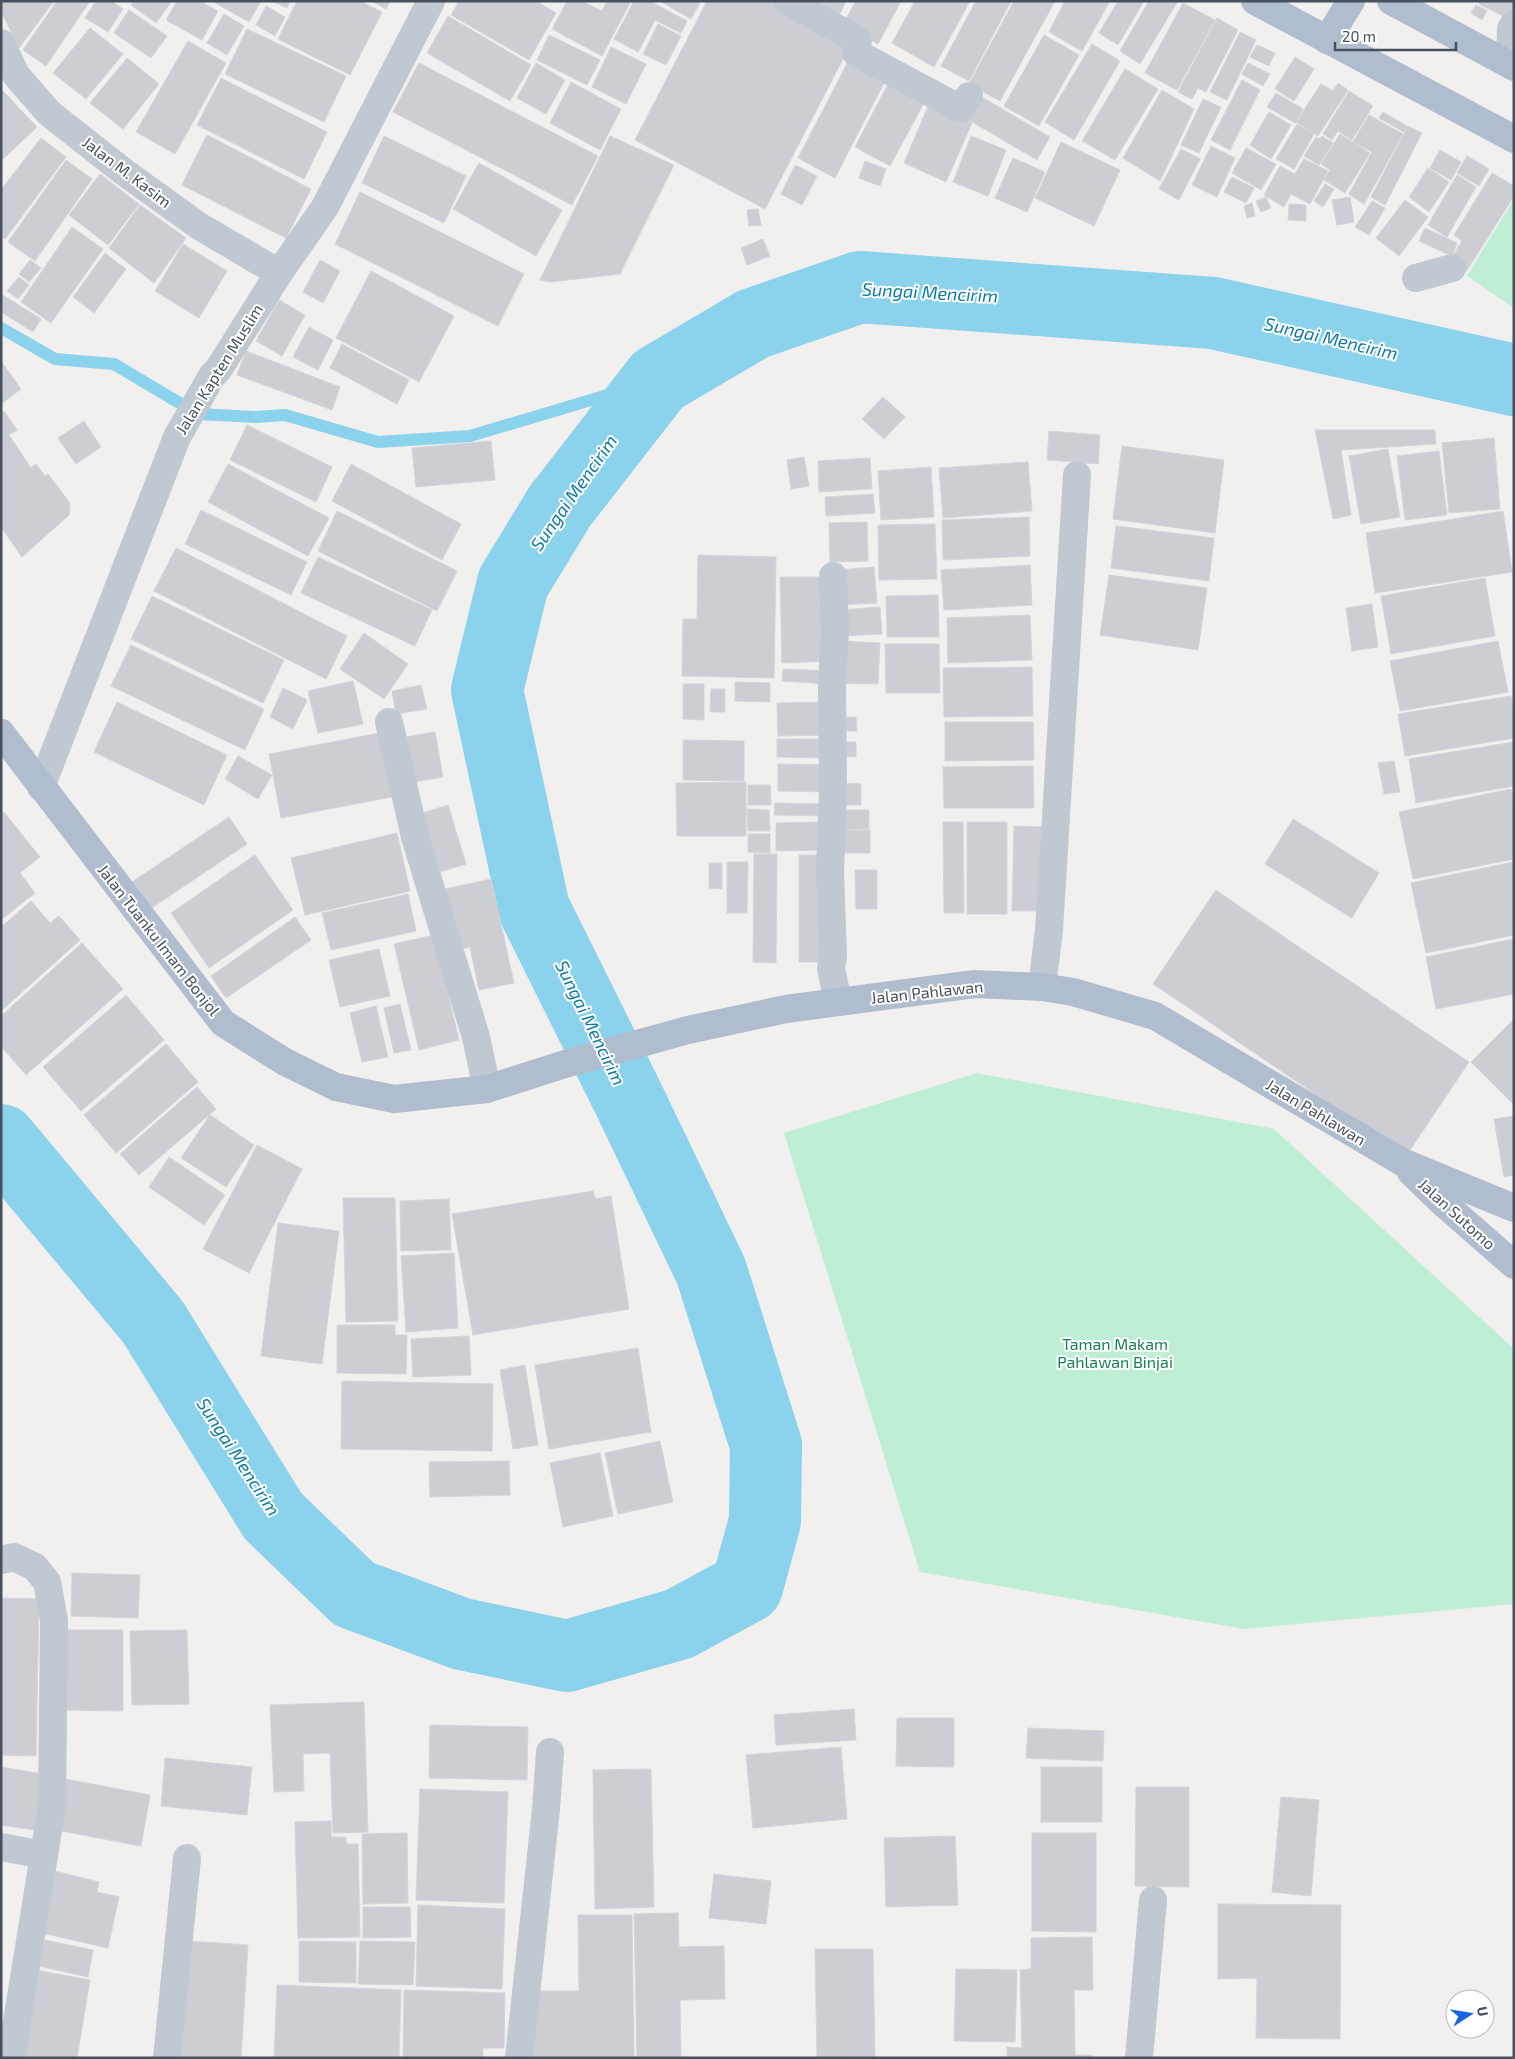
<svg xmlns="http://www.w3.org/2000/svg" width="1515" height="2059" viewBox="0 0 1515 2059" font-family="'Exo 2',sans-serif">
<rect width="100%" height="100%" fill="#f2efef"/>
<!-- green -->
<g fill="#beefd4">
<polygon points="1514,199 1514,308 1467,276"/>
<polygon points="977,1073 1274,1129 1514,1349 1514,1604 1244,1629 920,1572 784,1133"/>
</g>
<g fill="none" stroke-linecap="round" stroke-linejoin="round">
<!-- stream -->
<polyline stroke="#8bd2ec" stroke-width="12" points="1,328 55,359 114,364 198,414 256,417 285,415 378,442 470,436 658,380"/>
<!-- river -->
<polyline stroke="#8bd2ec" stroke-width="72" points="1,1140 153,1322 273,1516 354,1594 462,1634 567,1656 679,1624 747,1587 765,1521 766,1445 711,1271 629,1100 534,909 487,690 513,583 560,506 658,380 753,324 860,287 1213,313 1514,380"/>
</g>
<!-- building -->
<g fill="#ccced4" stroke="#d3d5db">
<polygon points="1,1 54,1 19,48 1,11"/>
<polygon points="57,1 90,1 46,66 23,50"/>
<polygon points="96,1 111,1 123,9 108,32 85,18"/>
<polygon points="134,1 172,1 156,23 131,5"/>
<polygon points="177,1 199,1 218,11 202,40 166,20"/>
<polygon points="212,1 258,1 260,3 249,22"/>
<polygon points="272,1 290,1 287,8"/>
<polygon points="297,1 360,1 382,12 350,75 278,39"/>
<polygon points="372,1 390,1 386,9"/>
<polygon points="459,1 536,1 556,13 529,60 451,15"/>
<polygon points="567,1 582,1 602,11 607,1 631,1 602,56 552,29"/>
<polygon points="634,1 650,1 687,21 681,33 655,20 638,52 614,39"/>
<polygon points="660,1 701,1 691,19"/>
<polygon points="707,1 775,1 852,42 765,209 635,140"/>
<polygon points="797,1 846,1 836,22"/>
<polygon points="856,1 901,1 878,44 843,24"/>
<polygon points="915,1 970,1 934,67 892,43"/>
<polygon points="976,1 1011,1 969,81 941,66"/>
<polygon points="1014,1 1055,1 1000,101 969,84"/>
<polygon points="1065,1 1110,1 1082,51 1049,32"/>
<polygon points="1118,1 1144,1 1118,45 1099,33"/>
<polygon points="1149,1 1178,1 1140,64 1120,51"/>
<polygon points="1480,1 1514,1 1514,9 1509,19 1479,4"/>
<polygon points="1183,3 1215,20 1177,90 1145,73"/>
<polygon points="1476,5 1487,11 1482,20 1471,13"/>
<polygon points="266,6 285,17 275,36 256,25"/>
<polygon points="129,10 167,36 151,58 114,33"/>
<polygon points="224,14 244,26 227,55 207,43"/>
<polygon points="448,16 531,65 510,101 427,53"/>
<polygon points="1217,18 1238,30 1206,92 1198,88 1192,99 1178,92"/>
<polygon points="658,24 681,36 666,65 643,54"/>
<polygon points="90,28 123,54 86,99 53,73"/>
<polygon points="247,29 346,76 324,122 225,74"/>
<polygon points="1240,32 1256,40 1227,100 1210,92"/>
<polygon points="549,35 600,60 587,85 537,60"/>
<polygon points="1044,35 1079,55 1039,126 1004,106"/>
<polygon points="188,41 226,63 175,154 136,132"/>
<polygon points="1092,44 1120,61 1074,140 1045,122"/>
<polygon points="1257,45 1275,53 1269,66 1250,57"/>
<polygon points="611,47 646,64 626,104 592,87"/>
<polygon points="1295,57 1314,69 1294,101 1275,89"/>
<polygon points="127,58 159,84 123,129 90,103"/>
<polygon points="850,58 887,77 835,178 798,158"/>
<polygon points="419,63 598,156 572,205 393,112"/>
<polygon points="536,63 565,80 546,114 517,98"/>
<polygon points="1248,63 1270,74 1263,86 1242,74"/>
<polygon points="1125,69 1158,89 1115,160 1082,141"/>
<polygon points="221,78 327,132 304,179 197,125"/>
<polygon points="1242,80 1260,90 1230,150 1211,140"/>
<polygon points="571,82 621,109 600,150 550,123"/>
<polygon points="889,82 925,101 890,166 855,147"/>
<polygon points="1338,83 1348,90 1318,136 1296,122 1321,84 1333,91"/>
<polygon points="1162,90 1194,109 1160,181 1123,158"/>
<polygon points="3,91 37,127 1,161 1,93"/>
<polygon points="1349,91 1373,106 1352,140 1338,131 1332,140 1323,134"/>
<polygon points="1276,93 1303,109 1295,123 1267,107"/>
<polygon points="980,96 1050,137 1037,160 967,119"/>
<polygon points="1203,99 1221,107 1199,153 1181,145"/>
<polygon points="929,104 972,123 946,182 904,163"/>
<polygon points="1269,112 1291,125 1271,159 1250,145"/>
<polygon points="1383,112 1407,126 1404,132 1379,118"/>
<polygon points="1369,115 1403,134 1364,204 1349,194 1372,152 1353,142"/>
<polygon points="1297,124 1314,134 1294,169 1276,159"/>
<polygon points="1408,126 1422,133 1385,205 1371,197"/>
<polygon points="1340,134 1370,153 1345,193 1324,180 1330,170 1321,164"/>
<polygon points="207,135 311,189 286,238 182,185"/>
<polygon points="384,136 466,176 444,223 362,183"/>
<polygon points="610,136 674,165 620,274 550,282 540,280"/>
<polygon points="971,136 1006,150 988,196 953,182"/>
<polygon points="1322,136 1333,143 1319,165 1304,156 1316,137 1320,139"/>
<polygon points="41,138 66,157 5,239 1,236 1,190"/>
<polygon points="1061,142 1120,170 1094,226 1035,198"/>
<polygon points="1211,146 1235,158 1217,197 1192,185"/>
<polygon points="1246,148 1276,164 1261,190 1232,173"/>
<polygon points="1181,149 1200,159 1179,200 1159,189"/>
<polygon points="1440,150 1461,162 1451,180 1430,168"/>
<polygon points="1467,156 1489,169 1479,186 1457,173"/>
<polygon points="1013,158 1045,172 1027,212 995,198"/>
<polygon points="1304,159 1328,171 1310,204 1291,194 1284,207 1264,195 1280,166 1295,174"/>
<polygon points="66,160 92,179 35,261 8,242"/>
<polygon points="865,161 886,169 880,186 859,178"/>
<polygon points="479,163 562,210 536,256 453,209"/>
<polygon points="795,165 817,176 802,205 781,194"/>
<polygon points="1428,168 1449,182 1429,212 1409,197"/>
<polygon points="1492,173 1514,186 1514,196 1466,272 1449,262 1462,241 1454,235"/>
<polygon points="100,174 139,204 108,245 69,215"/>
<polygon points="1457,175 1476,187 1447,237 1428,225"/>
<polygon points="1232,177 1254,188 1246,203 1224,192"/>
<polygon points="1325,184 1334,189 1323,207 1314,201"/>
<polygon points="360,192 524,274 498,326 335,244"/>
<polygon points="1266,197 1271,208 1261,212 1256,201"/>
<polygon points="1350,197 1354,222 1337,225 1332,200"/>
<polygon points="1405,200 1428,217 1399,256 1376,238"/>
<polygon points="1372,201 1385,208 1369,235 1355,227"/>
<polygon points="1252,203 1255,216 1247,218 1244,206"/>
<polygon points="1289,204 1306,205 1306,221 1288,220"/>
<polygon points="140,205 186,238 154,283 109,248"/>
<polygon points="758,209 761,225 749,226 747,210"/>
<polygon points="72,227 103,249 51,323 21,302"/>
<polygon points="1425,228 1457,243 1452,256 1419,241"/>
<polygon points="763,239 770,256 747,265 741,248"/>
<polygon points="183,244 227,271 199,318 155,291"/>
<polygon points="105,253 126,269 94,313 73,297"/>
<polygon points="30,260 41,268 29,282 19,274"/>
<polygon points="320,260 340,271 323,303 303,292"/>
<polygon points="371,271 454,316 419,382 336,338"/>
<polygon points="19,277 29,285 18,299 7,291"/>
<polygon points="1,294 41,319 33,332 1,312"/>
<polygon points="279,300 305,315 282,356 256,341"/>
<polygon points="309,327 333,340 318,370 293,357"/>
<polygon points="342,344 409,380 397,404 330,368"/>
<polygon points="246,351 340,387 332,410 237,375"/>
<polygon points="1,361 21,389 1,404"/>
<polygon points="883,397 905,417 884,439 862,419"/>
<polygon points="4,411 17,430 9,435 31,468 36,464 45,476 48,474 70,503 69,515 22,557 1,527 1,413"/>
<polygon points="84,421 101,447 76,464 58,438"/>
<polygon points="247,425 332,467 316,502 230,460"/>
<polygon points="1315,430 1435,430 1436,444 1341,450 1351,515 1333,519"/>
<polygon points="1049,431 1100,435 1098,464 1047,460"/>
<polygon points="1494,438 1500,509 1449,513 1442,443"/>
<polygon points="491,441 495,480 416,487 412,448"/>
<polygon points="1122,446 1224,460 1215,533 1113,519"/>
<polygon points="1388,449 1400,517 1361,524 1349,456"/>
<polygon points="1439,451 1447,515 1405,520 1397,456"/>
<polygon points="804,457 809,486 791,489 787,460"/>
<polygon points="870,458 872,489 819,492 818,461"/>
<polygon points="1028,462 1032,511 943,518 939,468"/>
<polygon points="228,464 329,518 308,556 208,502"/>
<polygon points="351,464 461,524 442,560 332,501"/>
<polygon points="931,467 934,517 881,520 878,471"/>
<polygon points="873,494 875,513 826,516 825,497"/>
<polygon points="201,510 307,562 291,595 185,544"/>
<polygon points="337,511 457,571 437,611 318,551"/>
<polygon points="1503,511 1512,572 1375,593 1366,533"/>
<polygon points="1029,517 1030,556 943,560 942,520"/>
<polygon points="867,522 868,561 830,562 829,523"/>
<polygon points="935,524 937,579 879,580 878,525"/>
<polygon points="1116,526 1214,538 1209,581 1111,568"/>
<polygon points="176,548 347,636 326,679 154,591"/>
<polygon points="698,555 776,557 774,678 682,676 683,619 697,619"/>
<polygon points="318,557 432,610 415,646 301,593"/>
<polygon points="1030,565 1032,605 944,610 941,570"/>
<polygon points="874,567 877,603 839,605 837,570"/>
<polygon points="1109,575 1207,588 1198,650 1100,635"/>
<polygon points="780,577 831,577 832,661 782,663"/>
<polygon points="1485,578 1495,636 1391,654 1381,596"/>
<polygon points="938,595 939,637 887,637 886,596"/>
<polygon points="152,596 284,660 263,703 131,639"/>
<polygon points="1372,604 1378,647 1352,651 1346,608"/>
<polygon points="880,607 882,634 842,636 840,610"/>
<polygon points="1030,615 1032,660 948,663 947,618"/>
<polygon points="364,633 408,664 384,699 340,669"/>
<polygon points="840,641 880,643 878,684 839,683"/>
<polygon points="1498,641 1508,692 1400,711 1390,661"/>
<polygon points="885,644 939,644 940,693 886,693"/>
<polygon points="131,645 264,709 245,750 111,686"/>
<polygon points="1032,667 1033,716 944,717 943,668"/>
<polygon points="783,669 829,671 828,684 782,681"/>
<polygon points="353,681 363,724 318,733 308,691"/>
<polygon points="735,682 770,683 770,702 735,701"/>
<polygon points="683,684 704,684 704,720 683,719"/>
<polygon points="421,685 427,709 396,714 392,691"/>
<polygon points="283,688 307,700 293,729 270,717"/>
<polygon points="711,689 725,689 725,712 710,712"/>
<polygon points="1511,696 1514,712 1514,738 1405,756 1398,714"/>
<polygon points="117,702 227,755 204,805 94,752"/>
<polygon points="827,702 827,735 778,736 777,703"/>
<polygon points="834,717 856,717 857,731 834,731"/>
<polygon points="945,722 1033,722 1034,760 945,761"/>
<polygon points="385,732 397,796 281,818 269,754"/>
<polygon points="435,732 443,777 408,783 400,738"/>
<polygon points="777,739 828,739 828,758 777,757"/>
<polygon points="683,740 744,741 744,781 683,780"/>
<polygon points="835,742 856,742 856,757 835,756"/>
<polygon points="1514,742 1514,786 1416,803 1409,759"/>
<polygon points="238,756 272,775 258,799 225,779"/>
<polygon points="1394,761 1400,792 1384,794 1378,763"/>
<polygon points="778,764 829,765 829,792 778,791"/>
<polygon points="1033,766 1034,808 944,808 943,767"/>
<polygon points="746,782 746,836 677,836 676,783"/>
<polygon points="837,783 861,784 861,805 838,805"/>
<polygon points="748,785 770,785 771,805 748,805"/>
<polygon points="1511,789 1514,805 1514,859 1413,879 1399,812"/>
<polygon points="775,803 827,804 827,816 774,815"/>
<polygon points="448,805 466,864 433,874 416,815"/>
<polygon points="747,809 769,810 770,831 748,831"/>
<polygon points="837,810 869,810 869,829 837,830"/>
<polygon points="4,812 40,857 20,873 35,893 1,920 1,814"/>
<polygon points="229,817 247,844 150,909 132,882"/>
<polygon points="1293,819 1379,873 1352,918 1265,864"/>
<polygon points="827,822 828,850 776,851 776,823"/>
<polygon points="943,822 963,822 964,913 944,913"/>
<rect x="967" y="822" width="40" height="92"/>
<polygon points="1014,826 1043,827 1041,911 1012,911"/>
<rect x="837" y="830" width="33" height="23"/>
<polygon points="397,833 410,891 305,915 291,858"/>
<polygon points="748,834 770,834 770,853 748,852"/>
<polygon points="754,854 777,854 776,963 753,962"/>
<polygon points="255,855 293,910 209,968 171,913"/>
<polygon points="799,855 827,855 826,962 799,962"/>
<polygon points="727,862 748,862 747,913 727,913"/>
<polygon points="1514,862 1514,935 1426,953 1411,883"/>
<polygon points="709,863 722,863 722,889 709,888"/>
<polygon points="855,870 877,870 877,909 856,909"/>
<polygon points="491,879 514,983 479,990 470,947 458,950 445,889"/>
<polygon points="1216,890 1258,919 1195,1012 1153,984"/>
<polygon points="408,894 416,931 331,950 322,913"/>
<polygon points="31,901 50,923 59,916 80,940 1,1011 1,927"/>
<polygon points="295,917 311,940 226,998 211,976"/>
<polygon points="1258,919 1303,950 1241,1044 1195,1012"/>
<polygon points="434,935 459,1040 419,1050 394,944"/>
<polygon points="1514,939 1514,994 1436,1009 1426,957"/>
<polygon points="82,943 123,989 26,1075 1,1046 1,1016"/>
<polygon points="379,949 390,996 340,1007 329,960"/>
<polygon points="1303,950 1356,985 1293,1079 1241,1044"/>
<polygon points="1356,985 1407,1020 1345,1114 1293,1079"/>
<polygon points="126,995 164,1040 81,1111 43,1067"/>
<polygon points="400,1004 411,1050 394,1053 384,1008"/>
<polygon points="376,1006 388,1057 362,1062 350,1013"/>
<polygon points="1514,1019 1514,1103 1513,1104 1471,1062"/>
<polygon points="1407,1020 1469,1062 1406,1156 1345,1114"/>
<polygon points="166,1044 198,1082 116,1153 84,1115"/>
<polygon points="197,1087 216,1109 139,1175 120,1154"/>
<polygon points="210,1115 254,1145 226,1187 181,1158"/>
<polygon points="1514,1116 1514,1175 1504,1177 1494,1119"/>
<polygon points="257,1145 302,1169 249,1273 203,1249"/>
<polygon points="169,1157 225,1195 204,1225 149,1187"/>
<polygon points="593,1191 595,1199 611,1196 629,1309 473,1335 452,1214"/>
<polygon points="343,1198 395,1198 398,1321 346,1322"/>
<polygon points="449,1199 451,1250 401,1251 400,1201"/>
<polygon points="278,1223 339,1231 322,1364 261,1356"/>
<polygon points="454,1253 458,1328 406,1332 401,1256"/>
<polygon points="337,1325 395,1325 395,1335 407,1335 406,1374 337,1373"/>
<polygon points="469,1336 471,1375 413,1377 411,1339"/>
<polygon points="638,1348 651,1432 549,1449 535,1365"/>
<polygon points="525,1365 538,1445 513,1449 500,1370"/>
<polygon points="342,1381 493,1384 492,1451 341,1449"/>
<polygon points="660,1441 673,1502 618,1514 605,1453"/>
<polygon points="600,1453 613,1516 563,1527 550,1463"/>
<polygon points="509,1461 510,1495 430,1497 429,1462"/>
<polygon points="72,1573 140,1575 138,1618 71,1616"/>
<polygon points="1,1598 39,1599 36,1756 1,1755"/>
<polygon points="66,1630 123,1630 123,1711 65,1710"/>
<polygon points="187,1630 189,1704 132,1705 130,1631"/>
<polygon points="364,1702 368,1832 333,1833 330,1753 303,1754 304,1791 274,1792 270,1705"/>
<polygon points="854,1709 856,1740 776,1745 774,1715"/>
<polygon points="897,1718 954,1718 954,1767 896,1766"/>
<polygon points="430,1725 528,1727 527,1780 429,1778"/>
<polygon points="1028,1728 1104,1731 1103,1761 1026,1758"/>
<polygon points="841,1747 847,1819 753,1828 746,1755"/>
<polygon points="165,1758 252,1767 247,1815 161,1806"/>
<polygon points="1,1767 49,1775 41,1831 1,1825"/>
<rect x="1041" y="1767" width="61" height="55"/>
<polygon points="651,1769 654,1907 595,1909 593,1770"/>
<polygon points="65,1779 150,1795 141,1846 56,1830"/>
<polygon points="1136,1787 1189,1787 1189,1887 1135,1886"/>
<polygon points="420,1789 508,1792 504,1903 416,1900"/>
<polygon points="1281,1797 1319,1800 1311,1896 1272,1892"/>
<polygon points="331,1821 331,1837 346,1837 346,1844 358,1844 360,1937 298,1938 295,1822"/>
<polygon points="407,1833 408,1903 363,1904 362,1834"/>
<polygon points="1032,1833 1096,1833 1096,1932 1032,1931"/>
<polygon points="955,1836 958,1905 886,1907 884,1838"/>
<polygon points="47,1869 99,1882 97,1892 119,1897 108,1948 33,1931"/>
<polygon points="714,1874 771,1881 766,1924 709,1918"/>
<polygon points="1218,1904 1341,1905 1340,2039 1256,2038 1257,1978 1218,1979"/>
<polygon points="418,1905 505,1909 502,1989 416,1986"/>
<polygon points="363,1907 410,1907 411,1937 363,1938"/>
<polygon points="678,1913 679,1947 724,1946 725,1999 680,2000 681,2058 637,2058 634,1914"/>
<polygon points="578,1915 632,1915 634,2058 532,2058 531,1991 579,1991"/>
<polygon points="1092,1937 1093,1990 1074,1990 1075,2055 1092,2055 1092,2058 1007,2058 1007,2047 1022,2048 1020,1970 1031,1969 1031,1938"/>
<polygon points="45,1940 93,1950 88,1977 39,1966"/>
<polygon points="187,1941 248,1945 241,2058 179,2058"/>
<polygon points="299,1941 356,1942 356,1983 299,1982"/>
<polygon points="360,1941 415,1942 413,1985 358,1984"/>
<polygon points="815,1949 873,1949 875,2057 817,2058"/>
<polygon points="30,1969 90,1980 77,2058 15,2058"/>
<polygon points="956,1969 1017,1970 1015,2042 954,2041"/>
<polygon points="277,1985 401,1990 399,2058 274,2058"/>
<polygon points="404,1990 505,1993 504,2048 483,2048 483,2058 403,2058"/>
</g>
<g fill="none" stroke-linecap="round" stroke-linejoin="round">
<!-- minor -->
<g stroke="#c0c8d1" stroke-width="28">
<polyline points="787,1 858,40 856,53 961,109 969,96"/>
<polyline points="1,43 16,75 49,113 124,172 199,226 279,273"/>
<polyline points="1510,64 1511,29 1514,24"/>
<polyline points="1416,278 1452,268"/>
<polyline points="833,576 835,631 832,683 833,791 830,872 833,956 831,968 838,1002"/>
<polyline points="389,722 415,837 476,1037 487,1089"/>
<polyline points="41,787 177,437 212,376 218,370 279,273 325,207 431,1"/>
<polyline points="1042,987 1049,930 1077,475"/>
<polyline points="1,1560 14,1557 35,1567 47,1582 54,1620 52,1806 11,2058"/>
<polyline points="1,1847 44,1855"/>
<polyline points="167,2058 187,1858"/>
<polyline points="519,2058 546,1809 550,1752"/>
<polyline points="1139,2058 1153,1900"/>
</g>
<!-- major -->
<g stroke="#afbdce" stroke-width="28">
<polyline points="1255,1 1514,139"/>
<polyline points="1391,1 1514,67"/>
<polyline points="1327,40 1351,1"/>
<polyline points="1,733 223,1023 285,1062 336,1087 394,1099 487,1089 565,1064 688,1030 786,1009 975,984 1042,987 1073,992 1155,1016 1402,1162 1514,1208"/>
<polyline points="1411,1172 1442,1202 1514,1265"/>
</g>
</g>
<g text-anchor="middle" stroke-width="4" stroke-linejoin="round" paint-order="stroke">
<!-- street labels -->
<g font-size="16" fill="#47515d" stroke="#fff">
<text transform="translate(127 172) rotate(37)" y="6">Jalan M. Kasim</text>
<text transform="translate(219 369) rotate(-58)" y="6">Jalan Kapten Muslim</text>
<text transform="translate(159 940) rotate(52)" y="6">Jalan Tuanku Imam Bonjol</text>
<text transform="translate(927 992) rotate(-6)" y="6">Jalan Pahlawan</text>
<text transform="translate(1316 1112) rotate(31)" y="6">Jalan Pahlawan</text>
<text transform="translate(1457 1214) rotate(42)" y="6">Jalan Sutomo</text>
</g>
<!-- park labels -->
<g font-size="16" fill="#177f51" stroke="#fff">
<text x="1115" y="1350">Taman Makam<tspan x="1115" dy="18">Pahlawan Binjai</tspan></text>
</g>
<!-- water labels -->
<g font-size="18" font-style="italic" fill="#0c7aa3" stroke="#fff">
<text transform="translate(930 293) rotate(3)" y="6">Sungai Mencirim</text>
<text transform="translate(1331 339) rotate(13)" y="6">Sungai Mencirim</text>
<text transform="translate(574 493) rotate(-55)" y="6">Sungai Mencirim</text>
<text transform="translate(590 1023) rotate(64)" y="6">Sungai Mencirim</text>
<text transform="translate(238 1457) rotate(57)" y="6">Sungai Mencirim</text>
</g>
</g>
<!-- border -->
<rect width="1515" height="2059" fill="none" stroke="#47515d" stroke-width="5"/>
<!-- north arrow -->
<g transform="translate(1470 2014) rotate(78)"><circle r="24" fill="#ffffff" stroke="#b5b9be"/>
<path d="M0-4L9 19L0 12L-9 19Z" fill="#1964e2"/>
<text y="-8" font-size="14" font-weight="bold" text-anchor="middle" fill="#47515d">U</text>
</g>
<!-- scale -->
<path d="M1335 42v8h121v-8" fill="none" stroke="#47515d" stroke-width="2.5"/>
<text x="1342" y="42" font-size="15" fill="#47515d" stroke="#ffffff" stroke-width="4" paint-order="stroke">20 m</text>
</svg>
